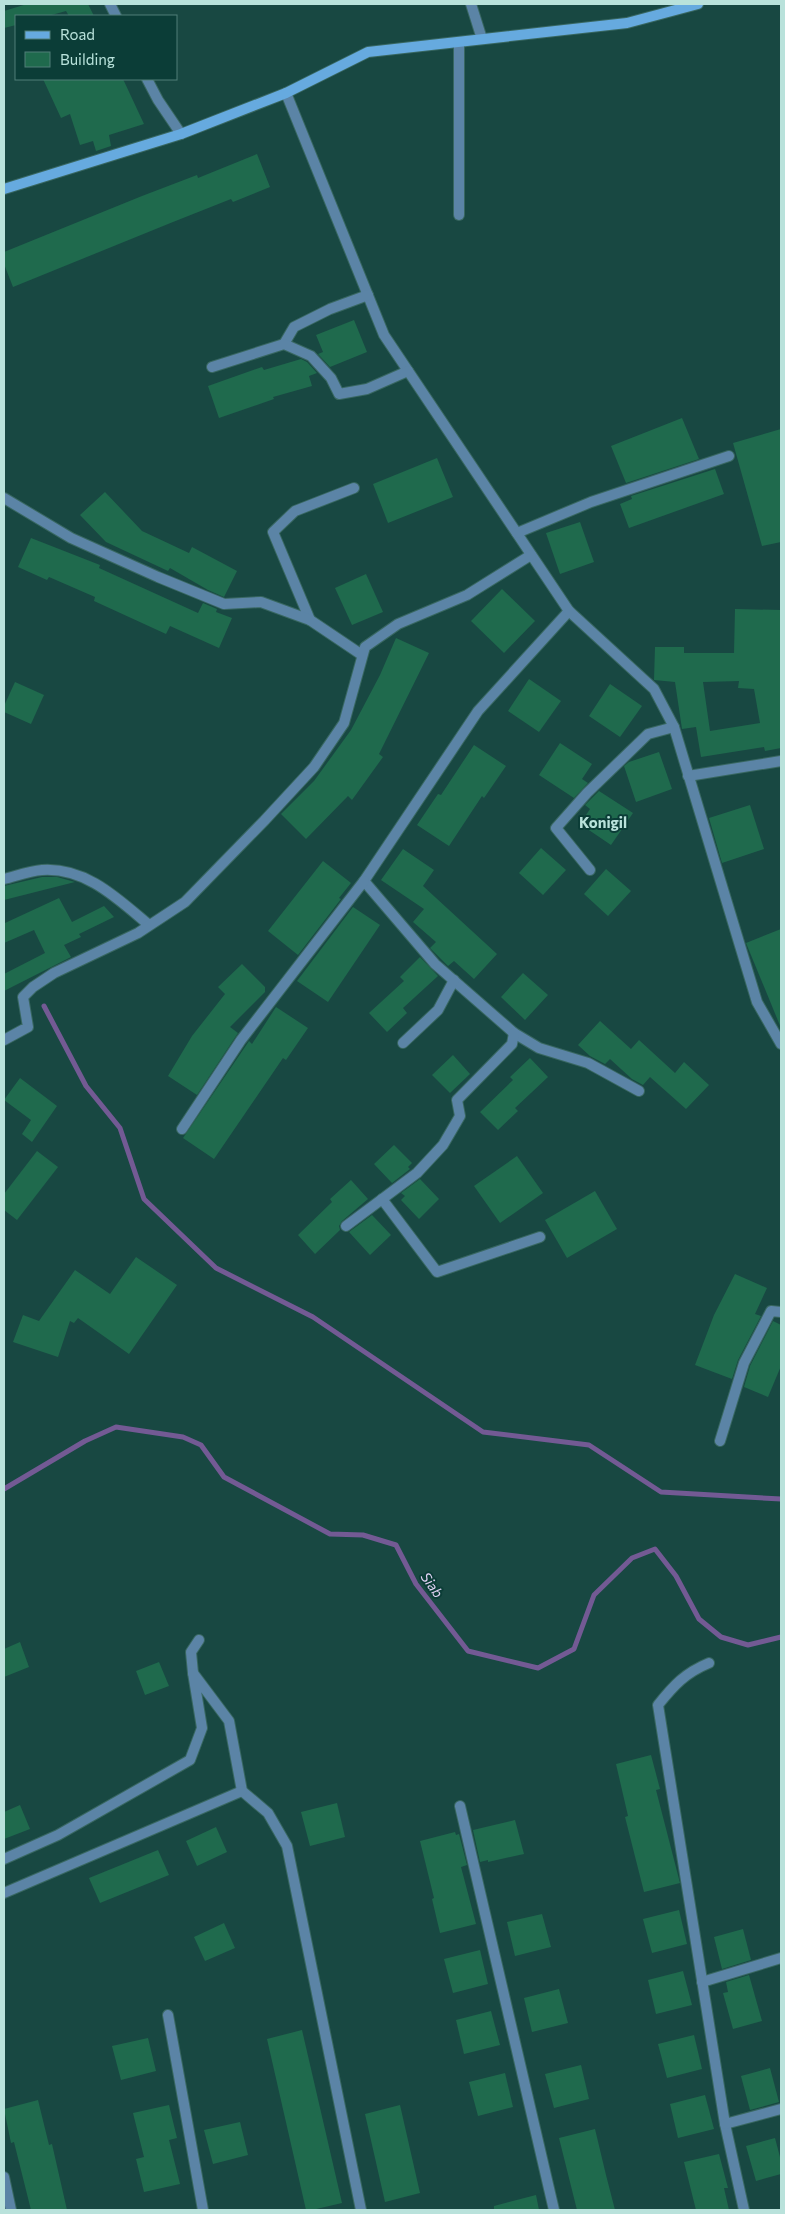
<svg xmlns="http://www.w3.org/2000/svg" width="785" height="2214" viewBox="0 0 785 2214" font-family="Commissioner,sans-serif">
<rect width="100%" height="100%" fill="#184842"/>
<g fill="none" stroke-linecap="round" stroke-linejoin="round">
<!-- stream -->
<g stroke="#735a94" stroke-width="5">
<polyline points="44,1006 86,1086 120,1128 144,1199 216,1268 313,1317 483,1432 589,1445 661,1492 781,1499"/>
<polyline points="4,1489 85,1441 116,1427 183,1437 201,1445 224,1477 330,1534 363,1535 396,1545 416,1584 468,1651 538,1668 574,1649 594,1595 632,1558 655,1549 676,1576 699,1619 721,1637 748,1645 781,1637"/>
</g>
</g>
<!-- building -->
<g fill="#1f6a4d" fill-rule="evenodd">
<polygon points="27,4 88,4 94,16 69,16 66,11 48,16 16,16 16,25 4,28 4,11"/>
<polygon points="43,79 123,79 144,124 109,135 111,146 96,151 93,141 80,145 70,114 61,118"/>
<polygon points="257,154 270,187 233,202 231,199 173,222 13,287 4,264 4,252 142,196 197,175 198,178"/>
<polygon points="354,320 367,352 330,367 318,354 323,352 316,335"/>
<polygon points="301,359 307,362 317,373 309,376 312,386 273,397 274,399 219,418 208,386 262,367 264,370"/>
<polygon points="682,418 699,459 626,483 611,446"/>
<polygon points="781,429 781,542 762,546 733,443"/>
<polygon points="437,458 453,497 388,523 373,484"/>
<polygon points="715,469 724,494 629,528 620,504 632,499 631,496"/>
<polygon points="105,492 142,531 189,553 192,547 237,571 224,597 208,590 170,568 168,571 106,542 80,515"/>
<polygon points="580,522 594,562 560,574 546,533"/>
<polygon points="31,538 100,565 99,568 198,613 203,603 217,609 216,612 232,618 219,648 170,626 166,634 94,601 95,597 49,577 47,580 18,567"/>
<polygon points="366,574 383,612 352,625 335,588"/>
<polygon points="502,589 535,621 504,653 471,621"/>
<path d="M735,609L781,610V748L765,751L764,747L701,757L696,727L682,729L675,682L654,680L655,647H684V653H734ZM739,681L738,688L754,689L760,723L710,731L703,682Z"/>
<polygon points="396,638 429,653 379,754 383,757 352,800 348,796 306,839 281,814 314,781 351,730 380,675"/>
<polygon points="529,679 561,701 539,732 508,711"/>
<polygon points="15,682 44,695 31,724 4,712 4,706"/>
<polygon points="610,684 642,706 620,737 589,716"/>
<polygon points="560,743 592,764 582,779 588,783 574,798 539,775"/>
<polygon points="474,745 506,766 484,798 482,796 449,846 417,825 438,794 441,795"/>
<polygon points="659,752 672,789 636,802 624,766 629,762"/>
<polygon points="599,791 633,813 611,845 580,824 590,809 585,805"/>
<polygon points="750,805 764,849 722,863 709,818"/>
<polygon points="541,848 566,870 543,895 519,873"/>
<polygon points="403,849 434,870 423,886 497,954 474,979 454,961 448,966 430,948 436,942 413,922 424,909 381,880"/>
<polygon points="323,861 351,883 339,898 341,899 298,955 268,931"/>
<polygon points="606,869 631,891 608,916 584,894"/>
<polygon points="42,877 57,877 75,882 4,900 4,886"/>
<polygon points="59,898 72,922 104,906 114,917 79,934 81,937 64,945 71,957 4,991 4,974 45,953 34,930 4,943 4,926 5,923"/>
<polygon points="353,907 380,925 328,1002 297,981"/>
<polygon points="781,929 781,1028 746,943"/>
<polygon points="420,957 438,976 403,1008 407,1013 387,1032 369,1013 404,981 400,977"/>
<polygon points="242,964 265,987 265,992 230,1027 238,1033 197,1095 168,1076 192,1036 225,994 218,987"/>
<polygon points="523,973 548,995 525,1020 501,997"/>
<polygon points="276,1007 308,1028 286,1060 283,1058 214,1159 183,1138 247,1044 249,1041 252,1044"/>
<polygon points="600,1021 631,1049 639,1040 675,1073 684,1062 709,1085 686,1109 650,1077 643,1085 632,1079 610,1059 605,1064 590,1056 578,1045"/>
<polygon points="453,1055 470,1074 450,1093 432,1075"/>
<polygon points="530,1058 548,1077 515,1108 518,1111 498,1130 480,1112 513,1080 510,1077"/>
<polygon points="20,1078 57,1106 32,1142 22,1134 31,1120 4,1100"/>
<polygon points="394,1145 412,1163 408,1167 410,1169 392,1183 374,1164"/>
<polygon points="37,1151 58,1167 17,1220 4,1210 4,1194"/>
<polygon points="517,1156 543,1193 500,1223 474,1186"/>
<polygon points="420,1179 439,1199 419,1219 401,1200 405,1196 401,1193"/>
<polygon points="351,1180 368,1199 342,1221 339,1226 340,1230 315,1254 298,1235 332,1202 330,1199"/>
<polygon points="595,1191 617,1229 567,1258 545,1220"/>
<polygon points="372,1215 391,1235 370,1255 349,1232"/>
<polygon points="136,1257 177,1285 129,1354 78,1318 74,1323 70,1321 58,1357 13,1342 23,1315 39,1321 75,1270 110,1294"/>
<polygon points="735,1274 767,1288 755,1314 761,1316 738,1360 732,1379 695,1365 714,1315"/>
<polygon points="773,1321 781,1325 781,1366 768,1397 744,1387 750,1366"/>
<polygon points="20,1642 29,1667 4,1677 4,1649"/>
<polygon points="159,1662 169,1686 145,1695 136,1671"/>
<polygon points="651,1755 660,1789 656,1790 680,1883 644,1892 625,1817 628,1816 616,1764"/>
<polygon points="337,1803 345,1837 310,1846 301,1812"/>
<polygon points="20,1805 30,1829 4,1839 4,1812"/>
<polygon points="515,1820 524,1854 488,1862 488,1860 480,1862 473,1830"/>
<polygon points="216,1827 227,1852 197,1866 186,1841"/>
<polygon points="455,1832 456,1835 459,1834 467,1865 461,1867 476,1924 440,1933 432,1899 434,1898 420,1841"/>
<polygon points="158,1850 169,1875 100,1903 89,1878"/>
<polygon points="679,1910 687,1944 652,1953 643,1919"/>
<polygon points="542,1914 551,1947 515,1956 507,1922"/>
<polygon points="224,1923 235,1948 205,1961 194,1937"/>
<polygon points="743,1929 751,1960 722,1969 714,1937"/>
<polygon points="480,1950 488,1984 453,1993 444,1959"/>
<polygon points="683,1971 692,2005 656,2014 648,1980"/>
<polygon points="749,1975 762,2021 733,2029 723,1993 728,1992 726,1982"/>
<polygon points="559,1989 568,2023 532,2032 524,1998"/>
<polygon points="491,2011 500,2045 464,2054 456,2020"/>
<polygon points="302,2030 342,2203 312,2210 306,2210 267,2039"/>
<polygon points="694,2035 702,2069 667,2078 658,2044"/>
<polygon points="148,2038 156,2071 121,2080 112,2046"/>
<polygon points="581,2065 589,2099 554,2108 545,2074"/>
<polygon points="770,2068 779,2102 750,2110 741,2076"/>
<polygon points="505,2073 513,2107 478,2116 469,2082"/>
<polygon points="705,2095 714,2129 678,2138 670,2104"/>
<polygon points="38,2100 49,2145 52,2144 67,2210 31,2210 14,2142 11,2143 4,2109"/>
<polygon points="169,2105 177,2138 169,2140 180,2184 144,2192 136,2159 144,2157 133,2113"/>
<polygon points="400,2105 420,2193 385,2202 365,2114"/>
<polygon points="240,2122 248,2155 213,2164 204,2130"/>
<polygon points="595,2129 606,2175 615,2210 577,2210 559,2138"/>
<polygon points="775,2138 781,2161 781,2174 756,2181 746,2146"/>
<polygon points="719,2154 728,2188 724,2188 729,2210 696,2210 684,2162"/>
<polygon points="536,2195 539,2210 494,2210 494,2206"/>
</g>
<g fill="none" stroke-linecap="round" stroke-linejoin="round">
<!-- lane casing -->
<g stroke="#386761" stroke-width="12">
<g id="lane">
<polyline points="471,4 482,39"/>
<polyline points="459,215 459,42"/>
<polyline points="569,611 478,711 364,881 435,964 514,1033 539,1048 588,1063 639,1091"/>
<polyline points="310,620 273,532 295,511 354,488"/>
<polyline points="590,870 556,828 587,793 648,734 674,727"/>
<polyline points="403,1043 438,1010 454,980"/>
<polyline points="182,1129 241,1040 364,881"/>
<polyline points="382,1199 437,1272 540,1237"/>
<polyline points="346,1226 417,1173 443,1145 460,1116 457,1100 512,1044 514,1033"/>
</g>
</g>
<!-- street casing -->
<g stroke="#386761" stroke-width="12">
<g id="street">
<polyline points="110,4 116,16"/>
<polyline points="147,79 158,100 181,134"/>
<polyline points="286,93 384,335 569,611 654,689 674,727 757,1002 781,1044"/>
<polyline points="284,344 294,327 330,309 368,295"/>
<polyline points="212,367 284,344 311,356 331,378 339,394 367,389 408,371"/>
<polyline points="4,498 71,538 158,577 224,604 261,602 310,620 362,655"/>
<polyline points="517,533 591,502 729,456"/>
<polyline points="688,776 781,761"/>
<path d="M4,879C16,876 29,871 42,870C86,867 118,899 149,925"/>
<polyline points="4,1040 28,1027 23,997 33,987 54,973 138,933 185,902 264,821 314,767 344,723 365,647 398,624 467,595 531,555"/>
<polyline points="720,1441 744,1363 771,1311 781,1312"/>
<path d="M709,1663C685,1673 674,1685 658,1705L725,2124L744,2210"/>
<polyline points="193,1673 191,1652 199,1640"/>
<polyline points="460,1806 554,2210"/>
<polyline points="4,1859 58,1835 190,1760 202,1728 193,1673 229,1721 242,1791 268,1813 287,1846 361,2210"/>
<polyline points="4,1893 242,1791"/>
<polyline points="702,1982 781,1958"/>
<polyline points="168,2015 203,2210"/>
<polyline points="725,2124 781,2109"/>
<polyline points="4,2177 11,2210"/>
</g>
</g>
<!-- secondary casing -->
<g stroke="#386761" stroke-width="12">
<polyline id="secondary" points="4,189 181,134 286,93 368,52 627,23 698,4"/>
</g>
<!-- lane -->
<use href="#lane" stroke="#5b84a6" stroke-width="10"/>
<!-- street -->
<use href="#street" stroke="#5b84a6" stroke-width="10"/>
<!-- secondary -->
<use href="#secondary" stroke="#66aadf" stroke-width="10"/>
</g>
<g text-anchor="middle" stroke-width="4" stroke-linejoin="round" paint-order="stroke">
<!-- water labels -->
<g font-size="14" font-style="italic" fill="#e0d2f4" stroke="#0b3d37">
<text transform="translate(432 1585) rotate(55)" y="5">Siab</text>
</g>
<!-- quarter labels -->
<g font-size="15" font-weight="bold" fill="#b9e2db" stroke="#0b3d37">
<text x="603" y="828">Konigil</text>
</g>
</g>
<!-- border -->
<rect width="785" height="2214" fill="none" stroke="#b9e2db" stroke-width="10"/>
<!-- legend -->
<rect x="15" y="15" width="162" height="65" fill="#0b3d37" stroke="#517f79"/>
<rect x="25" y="31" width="25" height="8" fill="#66aadf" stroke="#517f79"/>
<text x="60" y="40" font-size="15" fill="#b9e2db">Road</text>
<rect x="25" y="52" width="25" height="15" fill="#1f6a4d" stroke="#517f79"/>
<text x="60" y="65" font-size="15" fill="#b9e2db">Building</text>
</svg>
